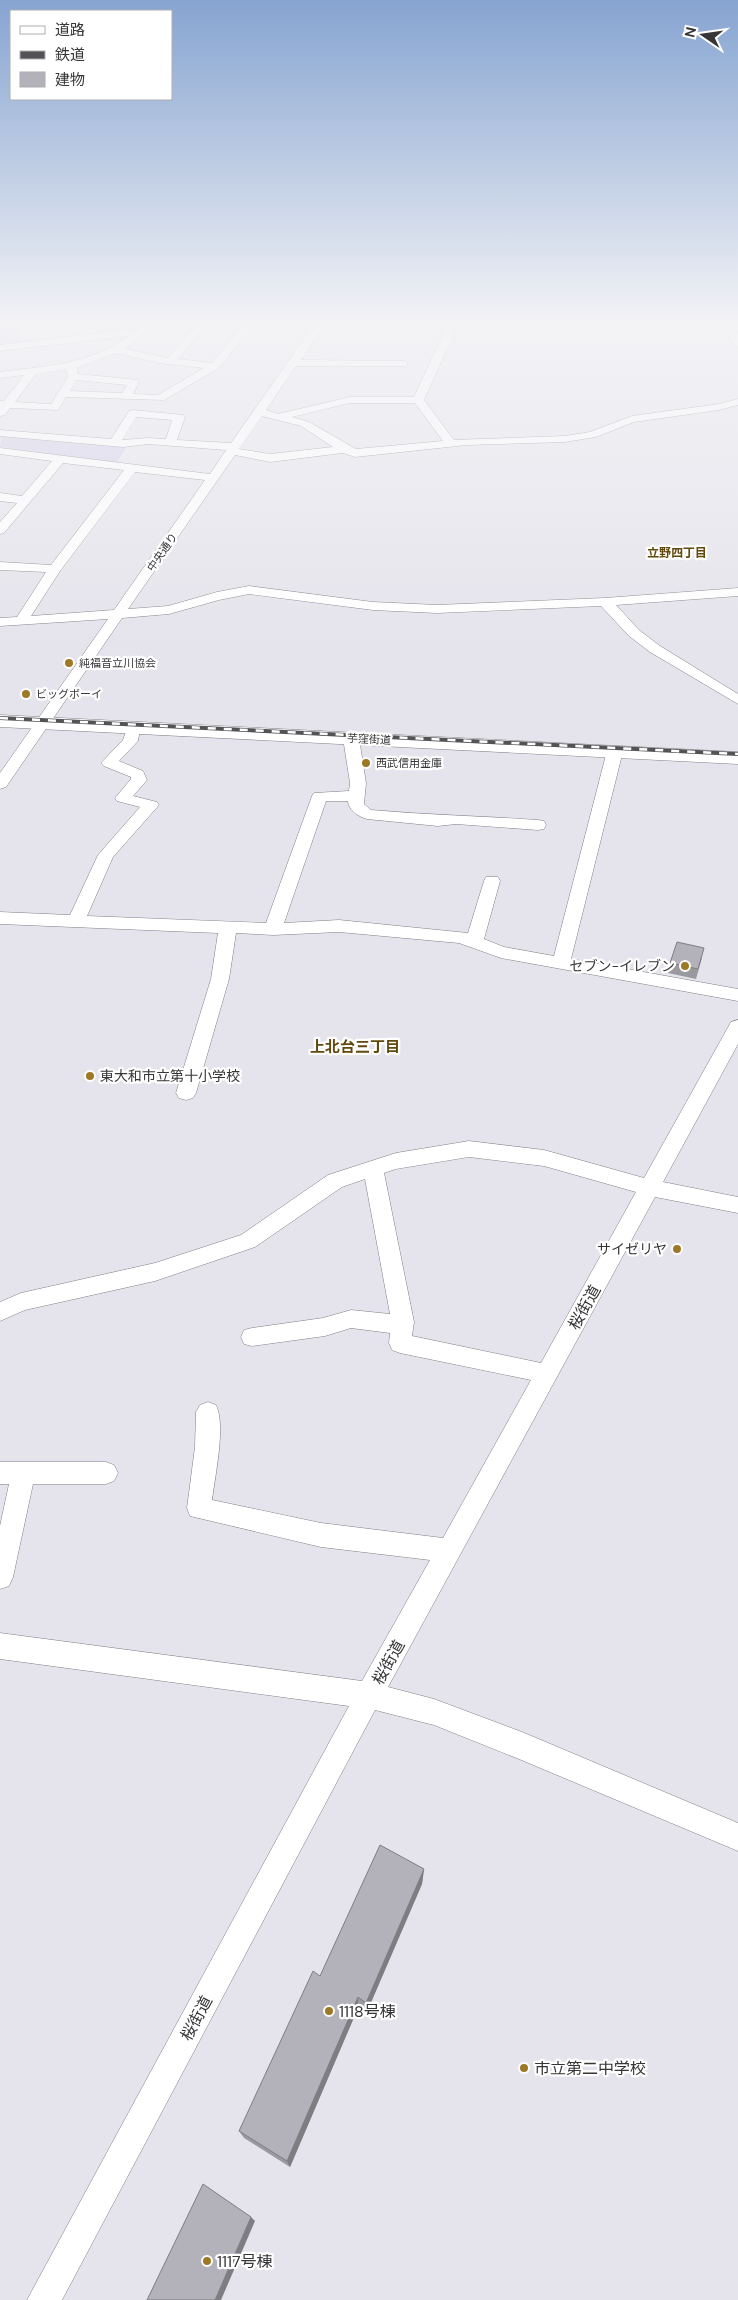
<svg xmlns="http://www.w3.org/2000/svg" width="738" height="2300" viewBox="0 0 738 2300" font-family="'DM Sans','Noto Sans JP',sans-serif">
<rect width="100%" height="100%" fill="#e5e4ec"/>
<!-- green -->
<g fill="#d1cde6">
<polygon points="18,326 21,345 0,347 0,327"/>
<polygon points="2,436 128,445 116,463 0,447"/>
</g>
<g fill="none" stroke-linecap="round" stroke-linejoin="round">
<!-- minor casing -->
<g stroke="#807f86" stroke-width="1">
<g id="minor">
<polygon points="35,320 70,320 65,323 0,329 0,323"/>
<path d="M145,320H155L140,337L125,349L168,358L200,320H210L178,359L212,363L244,323L239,320H273L315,324L318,320H328L326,323L361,320H393L388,323L321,330L301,360L403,361L407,362V366H296L266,410L278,414L350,397H414L450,320H460L424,400L454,440L565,436L590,432L632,416L719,404L738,399V405L719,410L634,422L596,437L565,442L467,445L355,457L343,453L270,462L235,455L128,609L168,606L217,592L249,586L373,602L437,605L605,598L738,588V596L616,605L639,630L660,646L738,694V704L650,652L629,636L601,606L437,613L373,610L249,594L219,600L169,614L122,618L6,787L0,789V773L108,619L0,626V618L17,617L46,572L0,570V562L51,565L124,470L63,463L4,533L0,534V522L17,503L0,501V493L22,496L52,461L0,454V448L210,474L226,450L148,444L123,447L0,436V430L111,439L129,411L133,410L183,415L185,417L177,440L231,443L311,329L254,324L219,368L164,400L66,397L58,410L10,408L5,415L0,416V401H4L24,375L0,378V372C45,366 90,365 128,336L0,351V345L123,330L135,331ZM116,353L159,363L204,368L158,395L133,394L139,382L138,380L78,374L77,367ZM66,369L68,377L51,404L15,402L36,374ZM76,380L127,385L122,393L70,391ZM350,403H415L443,441L356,449L309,422L292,417ZM262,416L301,426L333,447L270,454L239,449ZM136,417L172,420L166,439L148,438L122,440ZM135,472L205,480L114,610L31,616L60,571Z"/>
<polygon points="738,332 738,346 734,345 729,338"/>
<path d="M133,724L140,728L138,741L119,761L143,771L147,780L133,796L157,802L159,805L113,857L87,916L266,923L312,796L314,793L349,791L350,783L343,738L351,733L359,738L366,783L364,804L371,810C427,815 482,816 538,820L544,821L546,825L544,829L538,830L456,824L438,826L367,819C359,817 348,810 348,801H326L284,923L339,920L468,933L484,881L486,877H498L500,881L484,939L504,947L554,956L607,751L610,748H620L623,751L571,959L738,989V1001L501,958L459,943L339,932L273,935L236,933L229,979L196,1093L193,1098L186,1100L179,1098L176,1093L211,979L218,933L0,924V912L70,915L98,855L140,807L117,801L115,798L131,779V777L104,766L101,763L123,740L128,725Z"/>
<path d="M738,1020V1044L663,1182L738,1197V1213L655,1197L388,1687L434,1699L522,1732L738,1823V1851L519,1759L434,1725L375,1710L62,2300H27L349,1706L0,1659V1633L362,1681L430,1560L321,1547L190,1516L187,1508L195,1447L196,1412L200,1405L208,1402L216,1405C226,1425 215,1476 212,1500L321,1523L443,1538L531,1380L400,1353L392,1350L389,1343L390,1333L351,1328L325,1336L252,1346L244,1344L241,1337L244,1330L252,1328L323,1318L351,1310L390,1314L365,1179L342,1187L255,1247L155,1281L25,1310L0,1321V1302L21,1293L155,1263L241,1235L328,1175L396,1153L469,1141L544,1150L644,1178L731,1022ZM469,1157L544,1166L636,1192L541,1363L412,1336L414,1322L384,1173L396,1169Z"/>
<polygon points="0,1462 106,1462 114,1465 118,1473 114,1481 106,1484 33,1484 13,1577 9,1586 0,1589 0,1526 9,1484 0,1484"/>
</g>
</g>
<!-- major casing -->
<g stroke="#807f86" stroke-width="1">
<polygon id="major" points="0,715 738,752 738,764 0,727"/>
</g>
<!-- minor -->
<use href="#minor" fill="#fff" fill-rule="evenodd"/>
<!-- major -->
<use href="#major" fill="#fff" fill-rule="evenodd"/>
<!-- rail casing -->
<g stroke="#535256" stroke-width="4">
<polyline id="rail" points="0,718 738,754"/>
</g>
<!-- rail -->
<use href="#rail" stroke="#fff" stroke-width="2.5" stroke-dasharray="8" stroke-linecap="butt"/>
</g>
<!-- wall -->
<g fill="#9a99a0">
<polygon points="702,958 696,979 668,973 670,963"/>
<polygon points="424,1869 422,1884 366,2014 358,2008 290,2167 244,2138 239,2131 320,1976"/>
</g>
<!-- shaded-wall -->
<g fill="#7d7d82">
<polygon points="424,1869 422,1884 366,2014 366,2003"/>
<polygon points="358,1997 358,2008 290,2167 287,2161"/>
<polygon points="251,2217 255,2221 221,2300 215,2300"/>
</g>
<!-- building -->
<g fill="#b3b2ba" stroke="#7d7d82">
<polygon points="677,942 704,948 698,969 670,963"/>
<polygon points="380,1845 424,1869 366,2003 358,1997 287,2161 239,2131 313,1971 320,1976"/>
<polygon points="203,2184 251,2217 215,2300 147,2300"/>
</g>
<!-- sky -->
<linearGradient id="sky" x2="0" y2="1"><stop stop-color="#86a4d1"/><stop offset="0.5" stop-color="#f3f3f6"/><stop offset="1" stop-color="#f3f3f6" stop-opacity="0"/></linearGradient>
<rect width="738" height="642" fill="url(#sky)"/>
<!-- markers -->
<g fill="#9e7925" stroke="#fff" stroke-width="2">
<circle cx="69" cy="663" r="5"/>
<circle cx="26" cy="694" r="5"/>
<circle cx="366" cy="763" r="5"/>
<circle cx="685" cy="966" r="5"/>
<circle cx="90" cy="1076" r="5"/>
<circle cx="677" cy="1249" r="5"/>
<circle cx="329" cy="2011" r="5"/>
<circle cx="524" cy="2068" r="5"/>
<circle cx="207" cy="2261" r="5"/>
</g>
<g text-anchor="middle" stroke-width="4.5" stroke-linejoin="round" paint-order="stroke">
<!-- far-street labels -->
<g font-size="11" fill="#363538" stroke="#fff">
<text transform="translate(162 552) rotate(-55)" y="4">中央通り</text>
<text transform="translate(369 739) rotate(3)" y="4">芋窪街道</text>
</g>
<!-- far-poi labels -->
<g font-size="11" fill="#363538" stroke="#fff" text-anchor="start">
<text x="79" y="667">純福音立川協会</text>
<text x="36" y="698">ビッグボーイ</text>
<text x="376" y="767">西武信用金庫</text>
</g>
<!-- far-neighbourhood labels -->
<g font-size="12" font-weight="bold" fill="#62490e" stroke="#fff">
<text x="677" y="557">立野四丁目</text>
</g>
<!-- poi labels -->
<g font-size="14" fill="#363538" stroke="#fff" text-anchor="end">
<text x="675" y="971">セブン-イレブン</text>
<text x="100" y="1081" text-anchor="start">東大和市立第十小学校</text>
<text x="667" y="1254">サイゼリヤ</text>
</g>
<!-- neighbourhood labels -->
<g font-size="15" font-weight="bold" fill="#62490e" stroke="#fff">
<text x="355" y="1052">上北台三丁目</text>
</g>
<!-- near-street labels -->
<g font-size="16" fill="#363538" stroke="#fff">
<text transform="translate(584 1307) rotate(-61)" y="6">桜街道</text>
<text transform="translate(388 1662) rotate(-61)" y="6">桜街道</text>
<text transform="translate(196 2018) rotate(-62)" y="6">桜街道</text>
</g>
<!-- near-poi labels -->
<g font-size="16" fill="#363538" stroke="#fff" text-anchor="start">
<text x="339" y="2017">1118号棟</text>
<text x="534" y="2074">市立第二中学校</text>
<text x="217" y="2267">1117号棟</text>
</g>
</g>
<!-- legend -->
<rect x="10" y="10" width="162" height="90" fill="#ffffff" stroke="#afaeaf"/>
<rect x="20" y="26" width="25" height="8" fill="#ffffff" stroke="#afaeaf"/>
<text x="55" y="35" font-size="15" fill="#363538">道路</text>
<rect x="20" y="51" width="25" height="8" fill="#535256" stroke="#afaeaf"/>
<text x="55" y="60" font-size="15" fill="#363538">鉄道</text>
<rect x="20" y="72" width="25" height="15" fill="#b3b2ba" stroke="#afaeaf"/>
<text x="55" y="85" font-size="15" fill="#363538">建物</text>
<!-- north arrow -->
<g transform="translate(703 35) rotate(283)" stroke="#ffffff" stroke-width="4" paint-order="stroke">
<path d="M0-4L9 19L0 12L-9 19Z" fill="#363538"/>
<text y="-8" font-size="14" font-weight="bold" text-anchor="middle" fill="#363538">N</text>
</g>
</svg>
